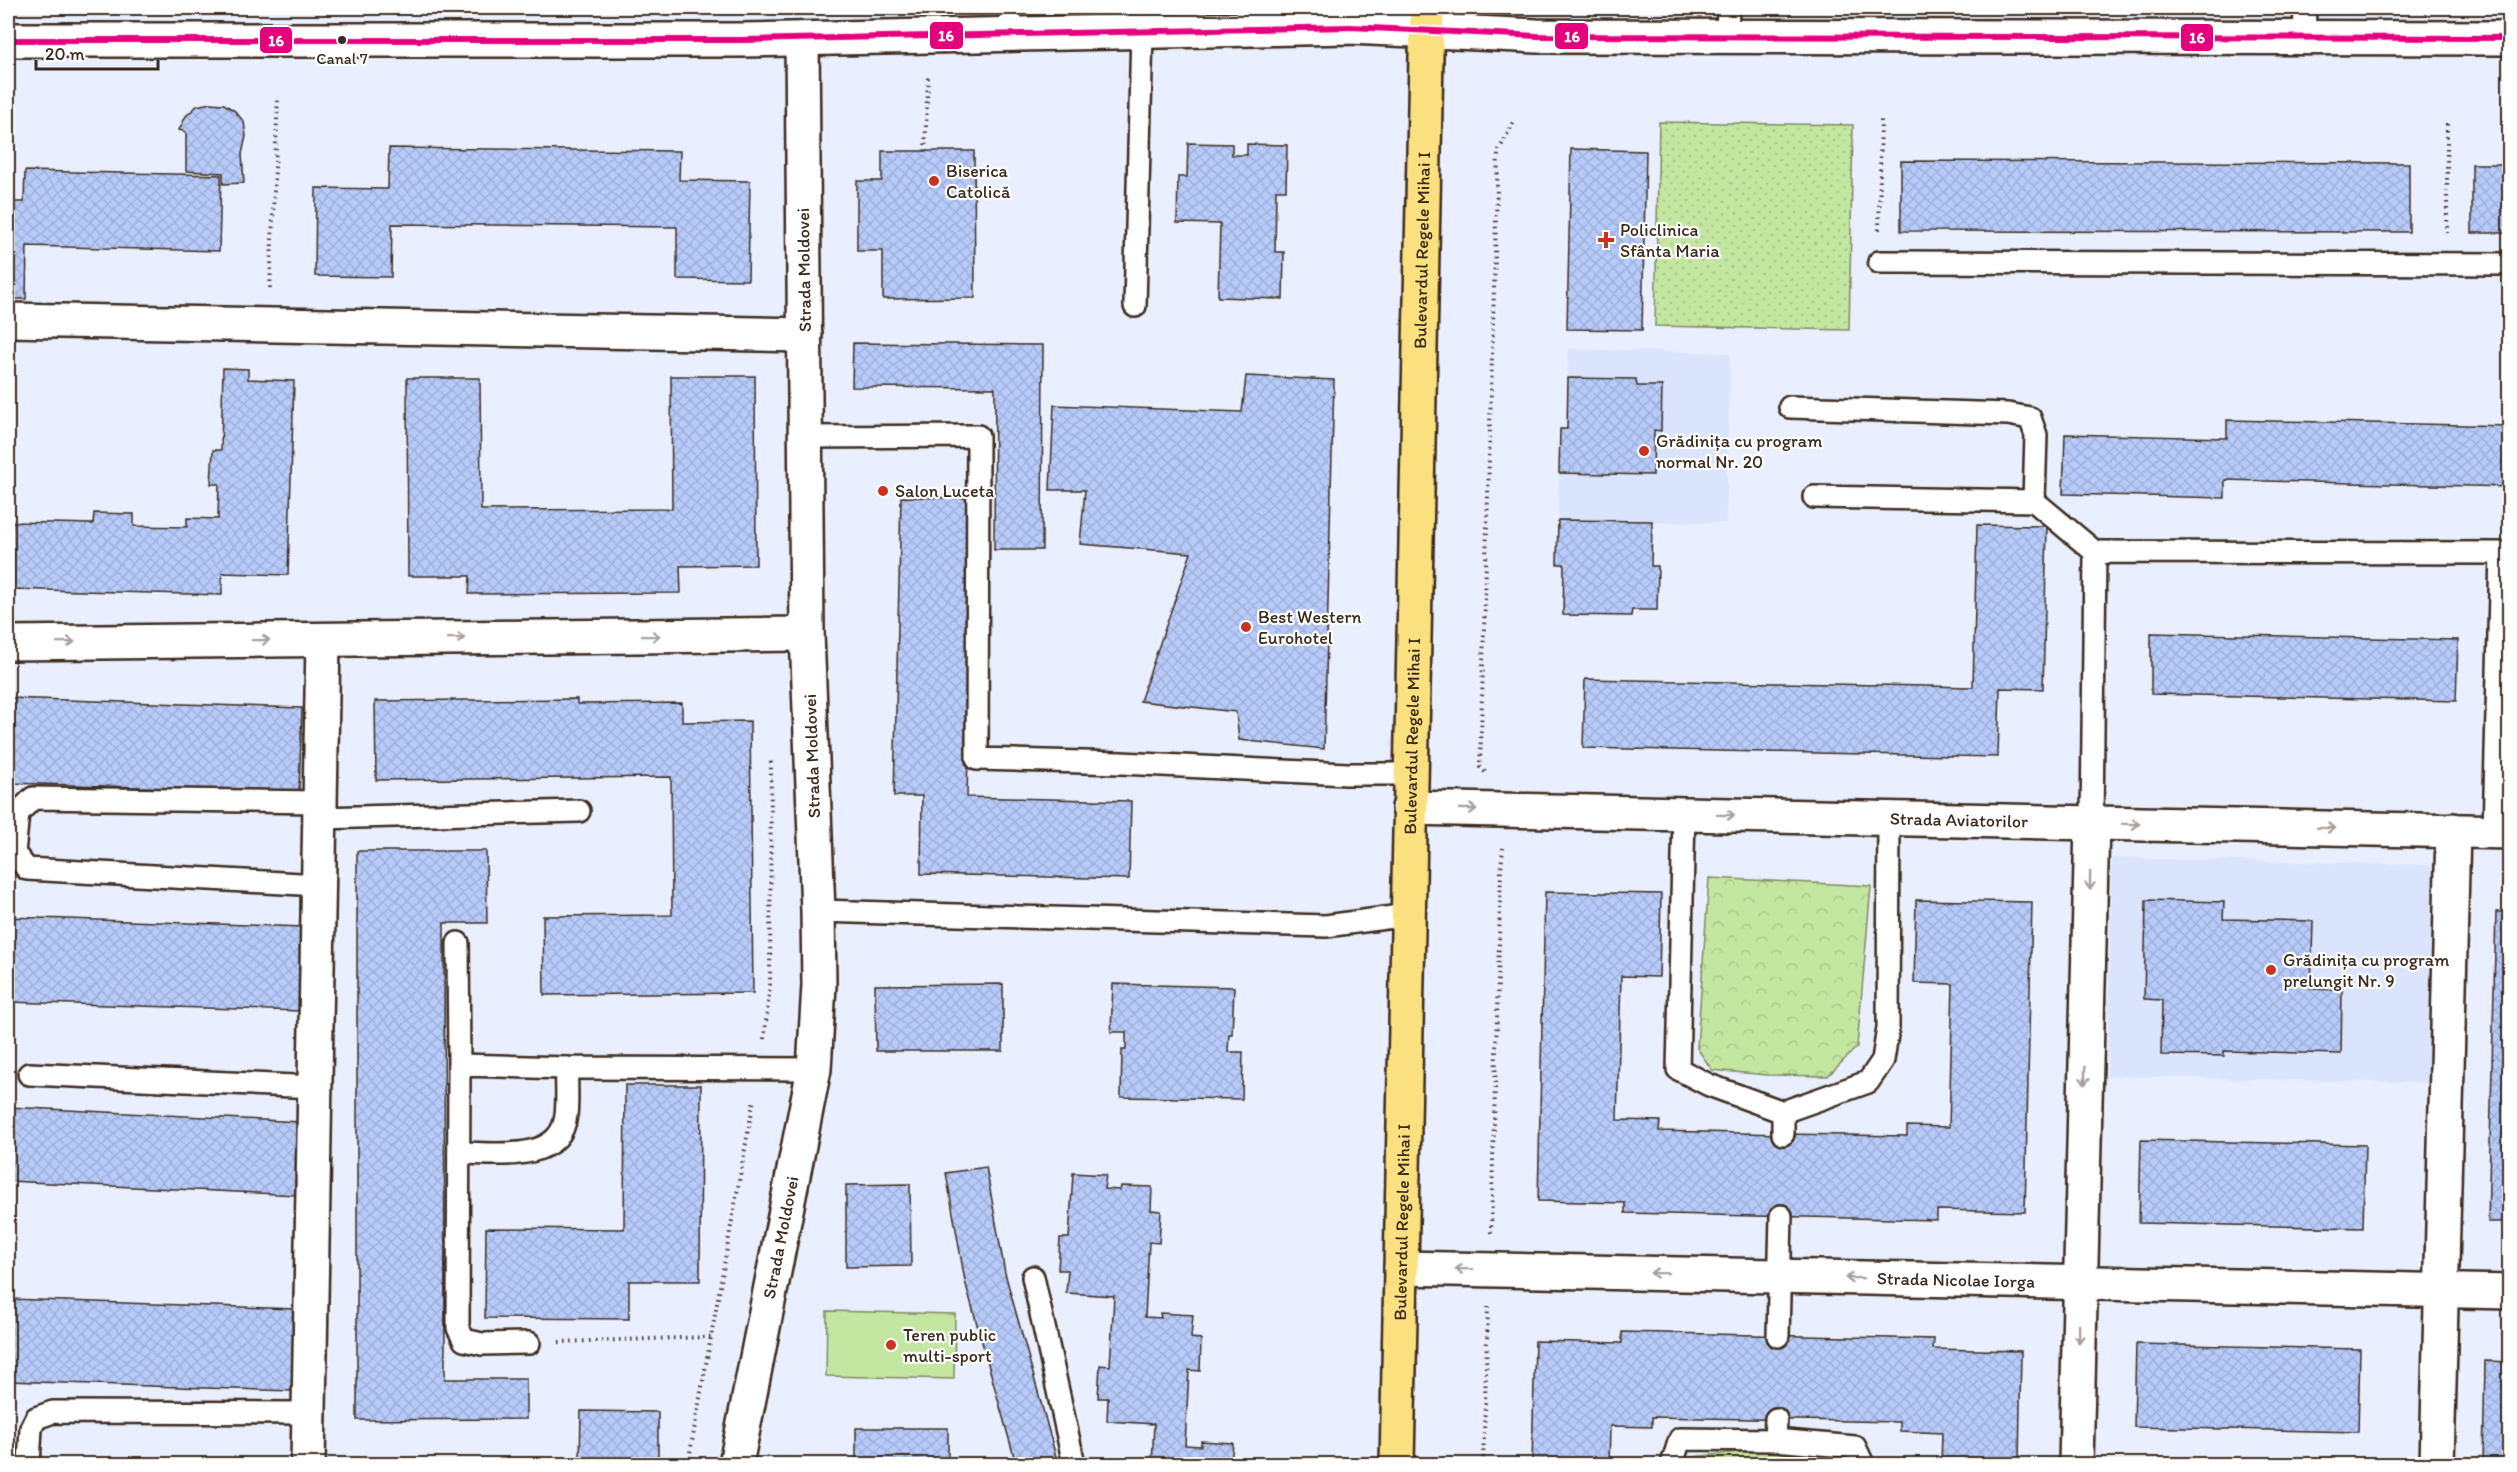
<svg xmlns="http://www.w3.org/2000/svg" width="2517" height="1472" viewBox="0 0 2517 1472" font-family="Itim,sans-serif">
<defs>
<pattern id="grass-dots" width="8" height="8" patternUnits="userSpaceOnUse" patternTransform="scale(1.5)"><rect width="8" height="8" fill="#c3e7a1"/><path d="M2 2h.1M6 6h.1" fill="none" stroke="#a8c68a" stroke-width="1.8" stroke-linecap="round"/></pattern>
<pattern id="park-crowns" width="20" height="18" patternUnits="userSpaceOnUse" patternTransform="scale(1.5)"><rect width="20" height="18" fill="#c3e7a1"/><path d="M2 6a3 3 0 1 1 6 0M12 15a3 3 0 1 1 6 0" fill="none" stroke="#a8c68a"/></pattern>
<pattern id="building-cross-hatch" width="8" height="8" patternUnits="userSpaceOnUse" patternTransform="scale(1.5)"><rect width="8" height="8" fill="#b7cbfa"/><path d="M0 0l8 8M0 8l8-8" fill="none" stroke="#9eaed6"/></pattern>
</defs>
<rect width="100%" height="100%" fill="#e9effe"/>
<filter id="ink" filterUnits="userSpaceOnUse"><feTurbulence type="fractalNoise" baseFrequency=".0167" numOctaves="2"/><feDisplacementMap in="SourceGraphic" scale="12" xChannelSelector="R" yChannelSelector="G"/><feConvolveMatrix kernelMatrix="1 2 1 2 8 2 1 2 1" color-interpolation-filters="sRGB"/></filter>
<g filter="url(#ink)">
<!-- built -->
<g fill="#dae4fd">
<polygon points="1568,349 1730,353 1726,523 1558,520 1560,429 1567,428"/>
<polygon points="2112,858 2435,865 2430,1083 2107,1076"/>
</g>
<!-- grass -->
<polygon fill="url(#grass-dots)" stroke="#7f8860" stroke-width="1.5" points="1659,122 1853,125 1849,330 1655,326"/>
<!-- park -->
<g fill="url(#park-crowns)" stroke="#7f8860" stroke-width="1.5">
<polygon points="1709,878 1871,886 1857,1047 1828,1076 1767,1075 1712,1070 1697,1048"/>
<polygon points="1774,1448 1842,1464 1684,1464 1684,1458"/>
</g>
<!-- pitch -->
<polygon fill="#c3e7a1" stroke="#7f8860" stroke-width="1.5" points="827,1311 955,1314 954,1379 826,1376"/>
<!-- building -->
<g fill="url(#building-cross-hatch)" stroke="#3b2a1e" stroke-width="1.5">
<polygon points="210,103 224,104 235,111 244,122 246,136 242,154 244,183 223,184 223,173 186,171 186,132 179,130 186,116 197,106"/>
<polygon points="1188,143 1232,144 1232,155 1247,155 1247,144 1287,145 1286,190 1276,190 1275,252 1284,252 1283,299 1218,297 1220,224 1177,223 1178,177 1187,177"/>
<polygon points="389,148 680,151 679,180 750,181 748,280 677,279 677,227 392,224 391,277 315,276 316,188 388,189"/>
<polygon points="1571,149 1646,151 1642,330 1567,329"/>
<polygon points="882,151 974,151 975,298 883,299 883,251 857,251 857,181 882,181"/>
<polygon points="1901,161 2409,163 2409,232 1901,231"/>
<rect x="2472" y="164" width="38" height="69"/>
<polygon points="25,171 221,175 219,251 27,246 26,299 8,299 8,202 24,202"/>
<polygon points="853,343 1043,345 1042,550 994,550 995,388 852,387"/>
<polygon points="223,368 248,369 248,379 294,381 288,575 222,573 222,595 10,589 12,522 93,524 94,513 134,514 134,526 187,527 187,518 218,519 219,484 211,484 213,450 221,450"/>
<polygon points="671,376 755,376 756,565 680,566 681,593 469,594 470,576 408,576 407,378 480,378 481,510 672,509"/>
<polygon points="1246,376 1334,380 1324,749 1239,740 1236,712 1140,701 1191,553 1080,544 1085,490 1050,490 1054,405 1242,412"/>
<polygon points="1568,378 1636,379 1637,386 1662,386 1661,431 1654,430 1653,475 1559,473 1560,429 1567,429"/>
<polygon points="2227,420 2510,426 2510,487 2225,480 2225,498 2063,494 2065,434 2227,438"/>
<polygon points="901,497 974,498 967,797 1131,801 1129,879 921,874 922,796 894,796"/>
<polygon points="1558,520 1652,521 1651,566 1658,566 1657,610 1632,610 1631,616 1563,615 1564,564 1557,564"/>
<polygon points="1977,525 2047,526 2043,689 2000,688 1998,757 1583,748 1585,679 1973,687"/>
<polygon points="2151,633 2458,640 2456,701 2151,694"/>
<polygon points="8,698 302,708 299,792 8,783"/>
<polygon points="577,699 577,704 682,703 682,722 750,721 753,993 544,995 543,916 672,915 671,777 376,780 375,701"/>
<polygon points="357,851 486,851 487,923 444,923 445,1379 526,1379 526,1419 357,1420"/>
<polygon points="1545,892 1661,894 1659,977 1621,976 1617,1120 1660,1121 1659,1131 1783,1134 1907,1136 1907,1126 1949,1127 1953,984 1914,983 1916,900 2032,902 2025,1212 1937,1210 1937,1220 1625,1213 1625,1203 1538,1201"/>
<polygon points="2146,900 2224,902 2223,919 2313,921 2311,989 2342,990 2341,1054 2224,1051 2224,1056 2161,1055 2162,1000 2144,999"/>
<polygon points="2496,912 2510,912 2510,1222 2488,1222"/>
<polygon points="8,917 304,927 301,1011 8,1002"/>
<polygon points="1003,984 1003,1051 876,1051 875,985"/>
<polygon points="1113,984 1234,987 1232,1034 1229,1034 1228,1052 1243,1052 1242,1099 1121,1097 1122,1050 1126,1050 1126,1032 1111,1032"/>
<polygon points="625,1085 701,1085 700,1281 629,1281 629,1319 485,1318 486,1228 624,1229"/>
<polygon points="8,1107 300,1122 297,1195 8,1181"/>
<polygon points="2141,1140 2365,1145 2363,1228 2139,1223"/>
<polygon points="986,1167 1005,1273 1058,1464 1016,1464 965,1281 946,1173"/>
<polygon points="1073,1173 1106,1175 1104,1189 1120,1190 1121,1186 1152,1187 1151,1210 1161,1211 1159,1243 1149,1242 1145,1317 1161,1318 1160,1313 1193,1315 1191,1338 1201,1339 1200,1371 1189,1370 1185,1445 1201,1446 1201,1441 1233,1443 1231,1464 1152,1464 1154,1424 1107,1421 1108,1398 1098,1398 1100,1365 1110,1366 1114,1296 1066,1293 1068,1270 1058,1270 1060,1238 1069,1238"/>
<polygon points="910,1184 911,1266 846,1267 846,1185"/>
<polygon points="8,1299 296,1309 292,1391 8,1381"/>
<polygon points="1622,1332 1934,1339 1933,1349 2021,1351 2019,1464 1941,1464 1942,1433 1900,1431 1900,1422 1652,1417 1652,1427 1610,1426 1609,1464 1532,1464 1535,1341 1622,1343"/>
<polygon points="2136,1344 2360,1349 2358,1432 2134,1427"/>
<polygon points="2485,1361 2510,1362 2510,1464 2483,1464"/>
<polygon points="581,1411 658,1412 658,1464 580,1464"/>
<polygon points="856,1428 948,1428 948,1461 998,1461 998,1464 806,1464 806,1461 856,1461"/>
</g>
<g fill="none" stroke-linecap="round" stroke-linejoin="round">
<!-- service casing -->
<g stroke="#3b2a1e" stroke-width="26">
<g id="service">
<polyline points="1010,34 1011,8"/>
<polyline points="1727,36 1728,8"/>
<polyline points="2304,38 2305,8"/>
<polyline points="1879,262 2510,264"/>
<polyline points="1135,306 1142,31"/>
<polyline points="1790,407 2008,414 2030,418 2036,435 2034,501"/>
<polyline points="807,437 978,436 977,759 1121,763 1347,774 1410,774"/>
<polyline points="1814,497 2034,501 2095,552"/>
<polyline points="1684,814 1678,1069 1709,1085 1783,1112 1868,1082 1883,1060 1888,1028 1889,818"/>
<polyline points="320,818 579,811"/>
<polyline points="2092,823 2095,552 2501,553 2494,832"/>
<polyline points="319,885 27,869 14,853 18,813 33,798 320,802"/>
<polyline points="818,911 1326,926 1408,915"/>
<polyline points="458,943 459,1065"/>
<polyline points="29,1074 316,1087"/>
<polyline points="1783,1134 1783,1112"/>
<path d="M459,1153C494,1153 561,1164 566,1115C568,1100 566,1083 567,1068"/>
<polyline points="1033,1277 1074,1464"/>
<polyline points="1778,1336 1781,1216"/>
<polyline points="529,1343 482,1344 464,1340 458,1328 459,1065 567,1068 814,1069"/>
<polyline points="1775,1440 1776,1419"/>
<polyline points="29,1464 31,1428 36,1418 53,1412 309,1413"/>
<polyline points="1672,1464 1680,1439 1775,1440 1855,1447 1863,1464"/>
</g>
</g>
<!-- minor casing -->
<g stroke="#3b2a1e" stroke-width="38">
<g id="minor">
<polyline points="8,320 805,335"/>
<polyline points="8,643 807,634"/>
<path id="s1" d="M1409,808L2510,832"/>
<path id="s2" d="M1401,1268L2510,1292"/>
<polyline points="308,1464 323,640"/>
<path id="s3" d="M736,1464L814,1069L819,985L818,911L807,634L802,39"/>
<polyline points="2076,1464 2092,823"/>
<polyline points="2437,1464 2453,830"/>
</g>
</g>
<!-- tertiary casing -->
<g stroke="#3b2a1e" stroke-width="38">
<polyline id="tertiary" points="8,40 742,40 1350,27 1537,36 2510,38"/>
</g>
<!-- primary casing -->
<g stroke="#3b2a1e" stroke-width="38">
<g id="primary">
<path id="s4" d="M1397,1464L1427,8"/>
</g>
</g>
<!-- path -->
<g stroke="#3b2a1e" stroke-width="4" stroke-dasharray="1.5 4.5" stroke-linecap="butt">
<polyline points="2447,124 2447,233"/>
<polyline points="925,151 928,76"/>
<polyline points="1879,230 1881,119"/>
<polyline points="270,288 278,96"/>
<polyline points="1485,772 1480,767 1498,152 1515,120"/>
<polyline points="764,1039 770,985 771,758"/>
<polyline points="1491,1233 1501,869 1503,848"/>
<polyline points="559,1342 711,1337"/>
<polyline points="688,1464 754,1099"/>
<polyline points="1483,1464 1488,1307"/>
</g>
<!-- service -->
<use href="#service" stroke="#fff" stroke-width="21"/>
<!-- minor -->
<use href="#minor" stroke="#fff" stroke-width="33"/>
<!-- tertiary -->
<use href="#tertiary" stroke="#fff" stroke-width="33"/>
<!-- primary -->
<use href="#primary" stroke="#fbe080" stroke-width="33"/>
<!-- bus-1 casing -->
<g stroke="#fff" stroke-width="10">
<polyline id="bus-1" points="8,40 742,40 1350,27 1537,36 2510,38"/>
</g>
<!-- bus-1 -->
<use href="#bus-1" stroke="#e5007d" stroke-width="6"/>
</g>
<!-- one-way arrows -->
<defs><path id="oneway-shaft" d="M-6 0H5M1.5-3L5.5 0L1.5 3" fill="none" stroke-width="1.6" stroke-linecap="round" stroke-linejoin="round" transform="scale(1.5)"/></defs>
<g stroke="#a79f9a">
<use href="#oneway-shaft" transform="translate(651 636) rotate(-1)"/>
<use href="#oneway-shaft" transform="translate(456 638) rotate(-1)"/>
<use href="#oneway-shaft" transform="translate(261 640) rotate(-1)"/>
<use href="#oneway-shaft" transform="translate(66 642) rotate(-1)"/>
<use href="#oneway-shaft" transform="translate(1468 809) rotate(1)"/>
<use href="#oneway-shaft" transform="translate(1726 815) rotate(1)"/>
<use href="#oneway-shaft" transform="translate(2131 824) rotate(1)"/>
<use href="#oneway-shaft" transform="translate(2326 828) rotate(1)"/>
<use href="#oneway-shaft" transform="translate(2090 881) rotate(91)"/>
<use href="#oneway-shaft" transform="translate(2085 1076) rotate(91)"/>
<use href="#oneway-shaft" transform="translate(1464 1269) rotate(-179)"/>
<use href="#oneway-shaft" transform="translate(1659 1273) rotate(-179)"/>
<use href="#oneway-shaft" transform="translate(1854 1278) rotate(-179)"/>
<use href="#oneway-shaft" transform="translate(2079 1334) rotate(91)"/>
</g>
</g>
<!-- markers -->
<circle fill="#3b2a1e" stroke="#fff" stroke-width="2" cx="342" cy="40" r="5"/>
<g fill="#c8321e" stroke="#fff" stroke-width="2">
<circle cx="934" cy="181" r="6"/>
<path d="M1603 231h6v6h6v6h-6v6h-6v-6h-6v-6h6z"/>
<circle cx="1644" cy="451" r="6"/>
<circle cx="883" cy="491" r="6"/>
<circle cx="1246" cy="627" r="6"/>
<circle cx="2271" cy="970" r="6"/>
<circle cx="891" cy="1345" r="6"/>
</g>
<g text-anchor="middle" stroke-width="4.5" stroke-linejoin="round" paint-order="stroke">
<!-- bus labels -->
<g font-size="16" fill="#3b2a1e" stroke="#fff">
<text x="342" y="64">Canal 7</text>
</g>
<!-- poi labels -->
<g font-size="18" fill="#3b2a1e" stroke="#fff" text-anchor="start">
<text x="946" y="177">Biserica<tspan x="946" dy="21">Catolică</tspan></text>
<text x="1620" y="236">Policlinica<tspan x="1620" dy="21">Sfânta Maria</tspan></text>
<text x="1656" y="447">Grădinița cu program<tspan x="1656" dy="21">normal Nr. 20</tspan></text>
<text x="895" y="497">Salon Luceta</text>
<text x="1258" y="623">Best Western<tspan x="1258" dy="21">Eurohotel</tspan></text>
<text x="2283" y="966">Grădinița cu program<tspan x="2283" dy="21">prelungit Nr. 9</tspan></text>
<text x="903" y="1341">Teren public<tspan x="903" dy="21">multi-sport</tspan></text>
</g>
<!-- street labels -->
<g font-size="18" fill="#3b2a1e" stroke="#fff">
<text dy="6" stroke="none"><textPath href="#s4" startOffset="1214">Bulevardul Regele Mihai I</textPath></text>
<text transform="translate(804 270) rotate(-91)" y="6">Strada Moldovei</text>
<text dy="6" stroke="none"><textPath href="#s4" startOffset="728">Bulevardul Regele Mihai I</textPath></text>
<text transform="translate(812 756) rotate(-92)" y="6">Strada Moldovei</text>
<text dy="6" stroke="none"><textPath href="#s1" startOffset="550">Strada Aviatorilor</textPath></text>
<text dy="6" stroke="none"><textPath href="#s4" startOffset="242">Bulevardul Regele Mihai I</textPath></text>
<text dy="6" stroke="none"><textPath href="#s3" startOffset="231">Strada Moldovei</textPath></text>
<text dy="6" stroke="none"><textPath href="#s2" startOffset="555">Strada Nicolae Iorga</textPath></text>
</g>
</g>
<g stroke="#fff" stroke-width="2">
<rect x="929" y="21" width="35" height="29" rx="6" fill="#e5007d"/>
<rect x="1554" y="22" width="35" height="28" rx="6" fill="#e5007d"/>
<rect x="2180" y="23" width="34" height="29" rx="6" fill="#e5007d"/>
<rect x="259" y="26" width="34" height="28" rx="6" fill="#e5007d"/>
</g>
<g font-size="16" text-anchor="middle" font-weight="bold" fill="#fff">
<text x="946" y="41">16</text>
<text x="1572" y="42">16</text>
<text x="2197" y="43">16</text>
<text x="276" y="46">16</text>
</g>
<!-- margin -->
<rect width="2517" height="1472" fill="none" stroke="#fff" stroke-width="30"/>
<rect x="15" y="15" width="2487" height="1442" fill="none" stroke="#3b2a1e" stroke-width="2" filter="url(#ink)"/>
<!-- scale -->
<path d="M36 60v9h122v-9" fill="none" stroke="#3b2a1e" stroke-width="3"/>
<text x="45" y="60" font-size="18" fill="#3b2a1e" stroke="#ffffff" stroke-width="4.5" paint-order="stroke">20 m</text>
</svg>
